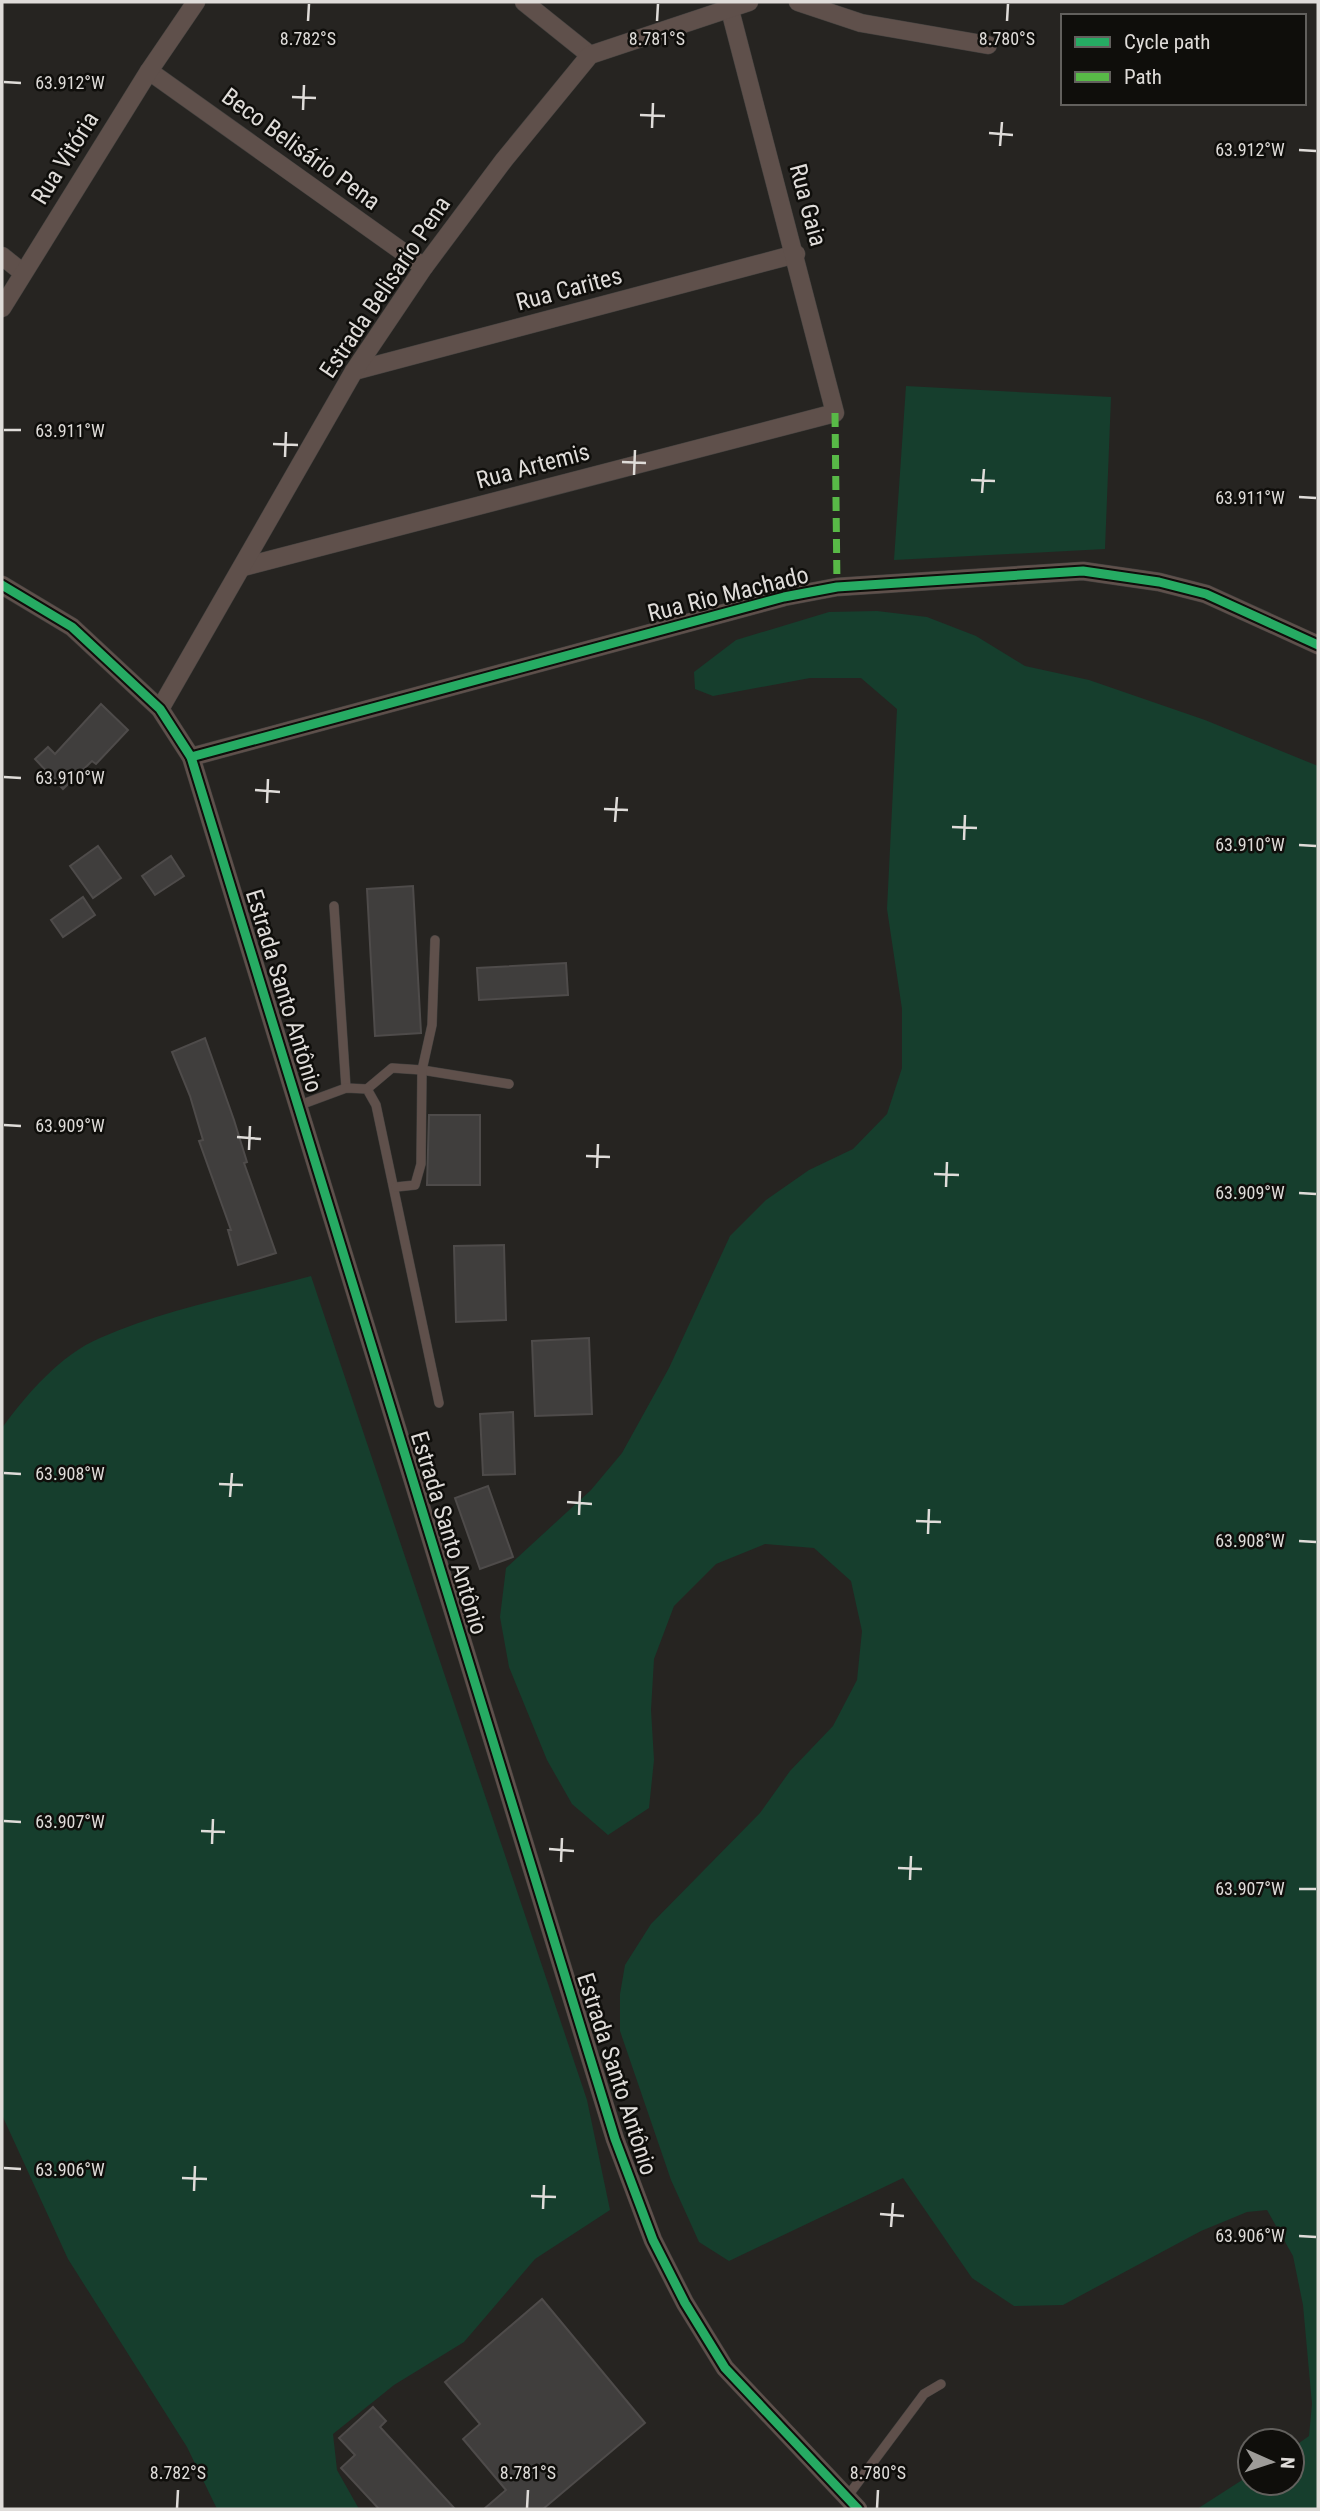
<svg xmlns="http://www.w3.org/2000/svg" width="1320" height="2511" viewBox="0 0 1320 2511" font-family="'Roboto Condensed',sans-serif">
<rect width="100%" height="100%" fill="#262421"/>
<!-- green -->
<g fill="#163e2d">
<polygon points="906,386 1111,397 1105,549 894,560"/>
<polygon points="877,611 927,617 976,636 1025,666 1089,680 1205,720 1318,766 1318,2509 1197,2509 1250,2475 1250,2483 1292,2483 1292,2448 1309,2436 1312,2404 1303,2305 1293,2256 1267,2210 1247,2212 1201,2231 1063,2305 1014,2306 972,2278 903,2178 729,2261 699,2242 671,2180 620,2031 620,1994 625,1965 651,1924 760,1813 790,1771 833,1726 857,1680 862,1631 851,1581 814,1548 765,1544 716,1564 674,1606 654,1659 651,1710 654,1760 649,1808 608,1835 572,1804 547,1760 509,1667 500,1617 506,1568 591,1490 622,1453 669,1368 730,1236 766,1200 809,1170 853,1149 887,1114 902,1068 902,1009 887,909 897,709 861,678 810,678 713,696 695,689 694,672 736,640 829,612"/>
<path d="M311,1276L587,2100L610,2210L535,2259L464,2342L394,2385L333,2434L337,2470L359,2509H217L187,2447L68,2259L2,2115V1428C27,1394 60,1355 100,1338C164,1309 243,1295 311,1276Z"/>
</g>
<!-- building -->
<g fill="#403e3d" stroke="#4e4b4a" stroke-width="2">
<polygon points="101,704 128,730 96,764 92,761 63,789 35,759 48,747 55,754"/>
<polygon points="98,846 121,878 93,898 70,866"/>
<polygon points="171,856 184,876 155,895 142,876"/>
<polygon points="413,886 421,1033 375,1036 367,889"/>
<polygon points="83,897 95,915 63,937 51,920"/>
<polygon points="566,963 568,995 479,1000 477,968"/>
<polygon points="205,1038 234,1120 247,1162 244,1163 276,1253 238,1265 228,1230 231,1230 199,1141 203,1140 190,1096 172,1052"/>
<polygon points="429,1115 480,1115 480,1185 427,1185"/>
<polygon points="504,1245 506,1320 456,1322 454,1246"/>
<polygon points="589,1338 592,1414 535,1416 532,1341"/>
<polygon points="513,1412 515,1474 483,1475 480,1414"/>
<polygon points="488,1486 513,1557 480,1569 455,1498"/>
<polygon points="542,2299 645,2423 543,2509 484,2509 506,2490 463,2439 480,2424 445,2382"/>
<polygon points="373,2407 386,2421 380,2427 455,2509 379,2509 341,2468 355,2455 339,2438"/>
</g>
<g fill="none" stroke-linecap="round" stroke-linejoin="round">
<!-- lane casing -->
<g stroke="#43413f" stroke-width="10">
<g id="lane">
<polyline points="334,906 346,1088"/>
<polyline points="367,1089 392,1068 422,1070 509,1084"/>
<polyline points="300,1105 346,1088 367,1089 376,1105 439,1403"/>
<polyline points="396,1187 415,1185 421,1164 422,1070 432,1025 435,940"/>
<polyline points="847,2497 924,2394 941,2384"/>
</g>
</g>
<!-- street casing -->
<g stroke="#43413f" stroke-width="19">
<g id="street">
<polyline points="524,2 590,55"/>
<polyline points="798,2 861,23 988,45"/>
<polyline points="149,71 424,267"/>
<polyline points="2,256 22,272"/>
<polyline points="2,308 149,71 196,2"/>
<polyline points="354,371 796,254"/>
<polyline points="243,567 835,413 730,10"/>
<polyline points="2,585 72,627 160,709 191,757 615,2139 653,2240 685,2303 725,2368 858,2509"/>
<polyline points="160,709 354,371 424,267 504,160 590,55 749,2"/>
<polyline points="191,757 784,597 837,587 1083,571 1159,582 1206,594 1318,645"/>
</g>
</g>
<!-- lane -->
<use href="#lane" stroke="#5f504b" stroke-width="9"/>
<!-- street -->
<use href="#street" stroke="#5f504b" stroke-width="18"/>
<!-- quiet -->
<polyline stroke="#58b947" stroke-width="7" stroke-dasharray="14 7" stroke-linecap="butt" points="835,413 837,587"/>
<!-- cycleway casing -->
<g stroke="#0f0e0b" stroke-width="13">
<g id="cycleway">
<polyline points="2,585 72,627 160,709 191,757 615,2139 653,2240 685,2303 725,2368 858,2509"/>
<polyline points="191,757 784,597 837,587 1083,571 1159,582 1206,594 1318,645"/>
</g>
</g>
<!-- cycleway -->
<use href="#cycleway" stroke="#26ab63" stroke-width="9"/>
</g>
<!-- ticks -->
<path fill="none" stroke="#dfdcd9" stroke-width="2.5" d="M308,21L309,4M657,21L658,4M1007,21L1008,4M4,82L21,83M292,97L316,98M303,110L304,85M640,115L665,116M652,128L653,103M989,133L1013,135M1000,146L1002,122M1299,150L1316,151M4,430H21M273,444L298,445M285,457L286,432M622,462L646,463M634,475L635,450M971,480L995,481M982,493L984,469M1299,497L1316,498M4,777L21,778M255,790L280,792M267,803L268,779M604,809L628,810M615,822L617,797M952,827L977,828M964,840L965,815M1299,845L1316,846M4,1125L21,1126M237,1137L261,1139M249,1150L250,1126M586,1156L610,1157M597,1168L598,1144M934,1174L959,1175M946,1187L947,1162M1299,1193L1316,1194M4,1473L21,1474M219,1484L243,1485M230,1497L232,1473M567,1502L592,1504M579,1515L580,1491M916,1521L941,1522M928,1534L929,1509M1299,1541L1316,1542M4,1821L21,1822M201,1831L225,1832M212,1844L213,1819M549,1849L574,1851M561,1862L562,1838M898,1868L922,1869M910,1880L911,1856M1299,1889H1316M4,2168L21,2169M182,2178L207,2179M194,2191L195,2166M531,2196L556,2197M543,2209L544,2185M880,2214L904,2216M891,2227L893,2203M1299,2236L1316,2237M177,2508L178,2490M527,2508L528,2490M877,2508L878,2490"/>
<g text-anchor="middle" stroke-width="5" stroke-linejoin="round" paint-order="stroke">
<!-- street labels -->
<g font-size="24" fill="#dfdcd9" stroke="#0f0e0b">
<text transform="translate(301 149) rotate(36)" y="8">Beco Belisário Pena</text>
<text transform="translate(65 158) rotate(-58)" y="8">Rua Vitória</text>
<text transform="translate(808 205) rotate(75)" y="8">Rua Gaia</text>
<text transform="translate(385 287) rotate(-56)" y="8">Estrada Belisario Pena</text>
<text transform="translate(569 289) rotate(-15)" y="8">Rua Carites</text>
<text transform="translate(533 466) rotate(-15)" y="8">Rua Artemis</text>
<text transform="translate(728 594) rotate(-14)" y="8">Rua Rio Machado</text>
<text transform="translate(284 991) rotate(73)" y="8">Estrada Santo Antônio</text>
<text transform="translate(449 1533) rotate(73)" y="8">Estrada Santo Antônio</text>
<text transform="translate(617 2074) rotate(72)" y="8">Estrada Santo Antônio</text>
</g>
</g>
<g font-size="18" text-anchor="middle" fill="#dfdcd9" stroke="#0f0e0b" stroke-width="5" stroke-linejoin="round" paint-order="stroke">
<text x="308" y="45">8.782°S</text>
<text x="657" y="45">8.781°S</text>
<text x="1007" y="45">8.780°S</text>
<text x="70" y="89">63.912°W</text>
<text x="1250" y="156">63.912°W</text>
<text x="70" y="437">63.911°W</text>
<text x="1250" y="504">63.911°W</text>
<text x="70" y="784">63.910°W</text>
<text x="1250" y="851">63.910°W</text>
<text x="70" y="1132">63.909°W</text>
<text x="1250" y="1199">63.909°W</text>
<text x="70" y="1480">63.908°W</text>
<text x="1250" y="1547">63.908°W</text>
<text x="70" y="1828">63.907°W</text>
<text x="1250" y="1895">63.907°W</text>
<text x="70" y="2176">63.906°W</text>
<text x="1250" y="2242">63.906°W</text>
<text x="178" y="2479">8.782°S</text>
<text x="528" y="2479">8.781°S</text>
<text x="878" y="2479">8.780°S</text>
</g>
<!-- border -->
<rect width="1320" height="2511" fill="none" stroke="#dfdcd9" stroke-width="7"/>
<!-- legend -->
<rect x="1061" y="14" width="245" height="91" fill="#0f0e0b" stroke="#62605d" stroke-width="2"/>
<rect x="1075" y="37" width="35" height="10" fill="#26ab63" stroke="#62605d" stroke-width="2"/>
<text x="1124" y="49" font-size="21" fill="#dfdcd9">Cycle path</text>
<rect x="1075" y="72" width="35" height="10" fill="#58b947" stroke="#62605d" stroke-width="2"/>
<text x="1124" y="84" font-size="21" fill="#dfdcd9">Path</text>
<!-- north arrow -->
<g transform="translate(1271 2462) rotate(93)"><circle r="33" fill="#0f0e0b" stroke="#62605d" stroke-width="2"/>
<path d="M0-5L12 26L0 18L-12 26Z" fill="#9e9c99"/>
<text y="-10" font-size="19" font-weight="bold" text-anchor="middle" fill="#dfdcd9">N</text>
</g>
</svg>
